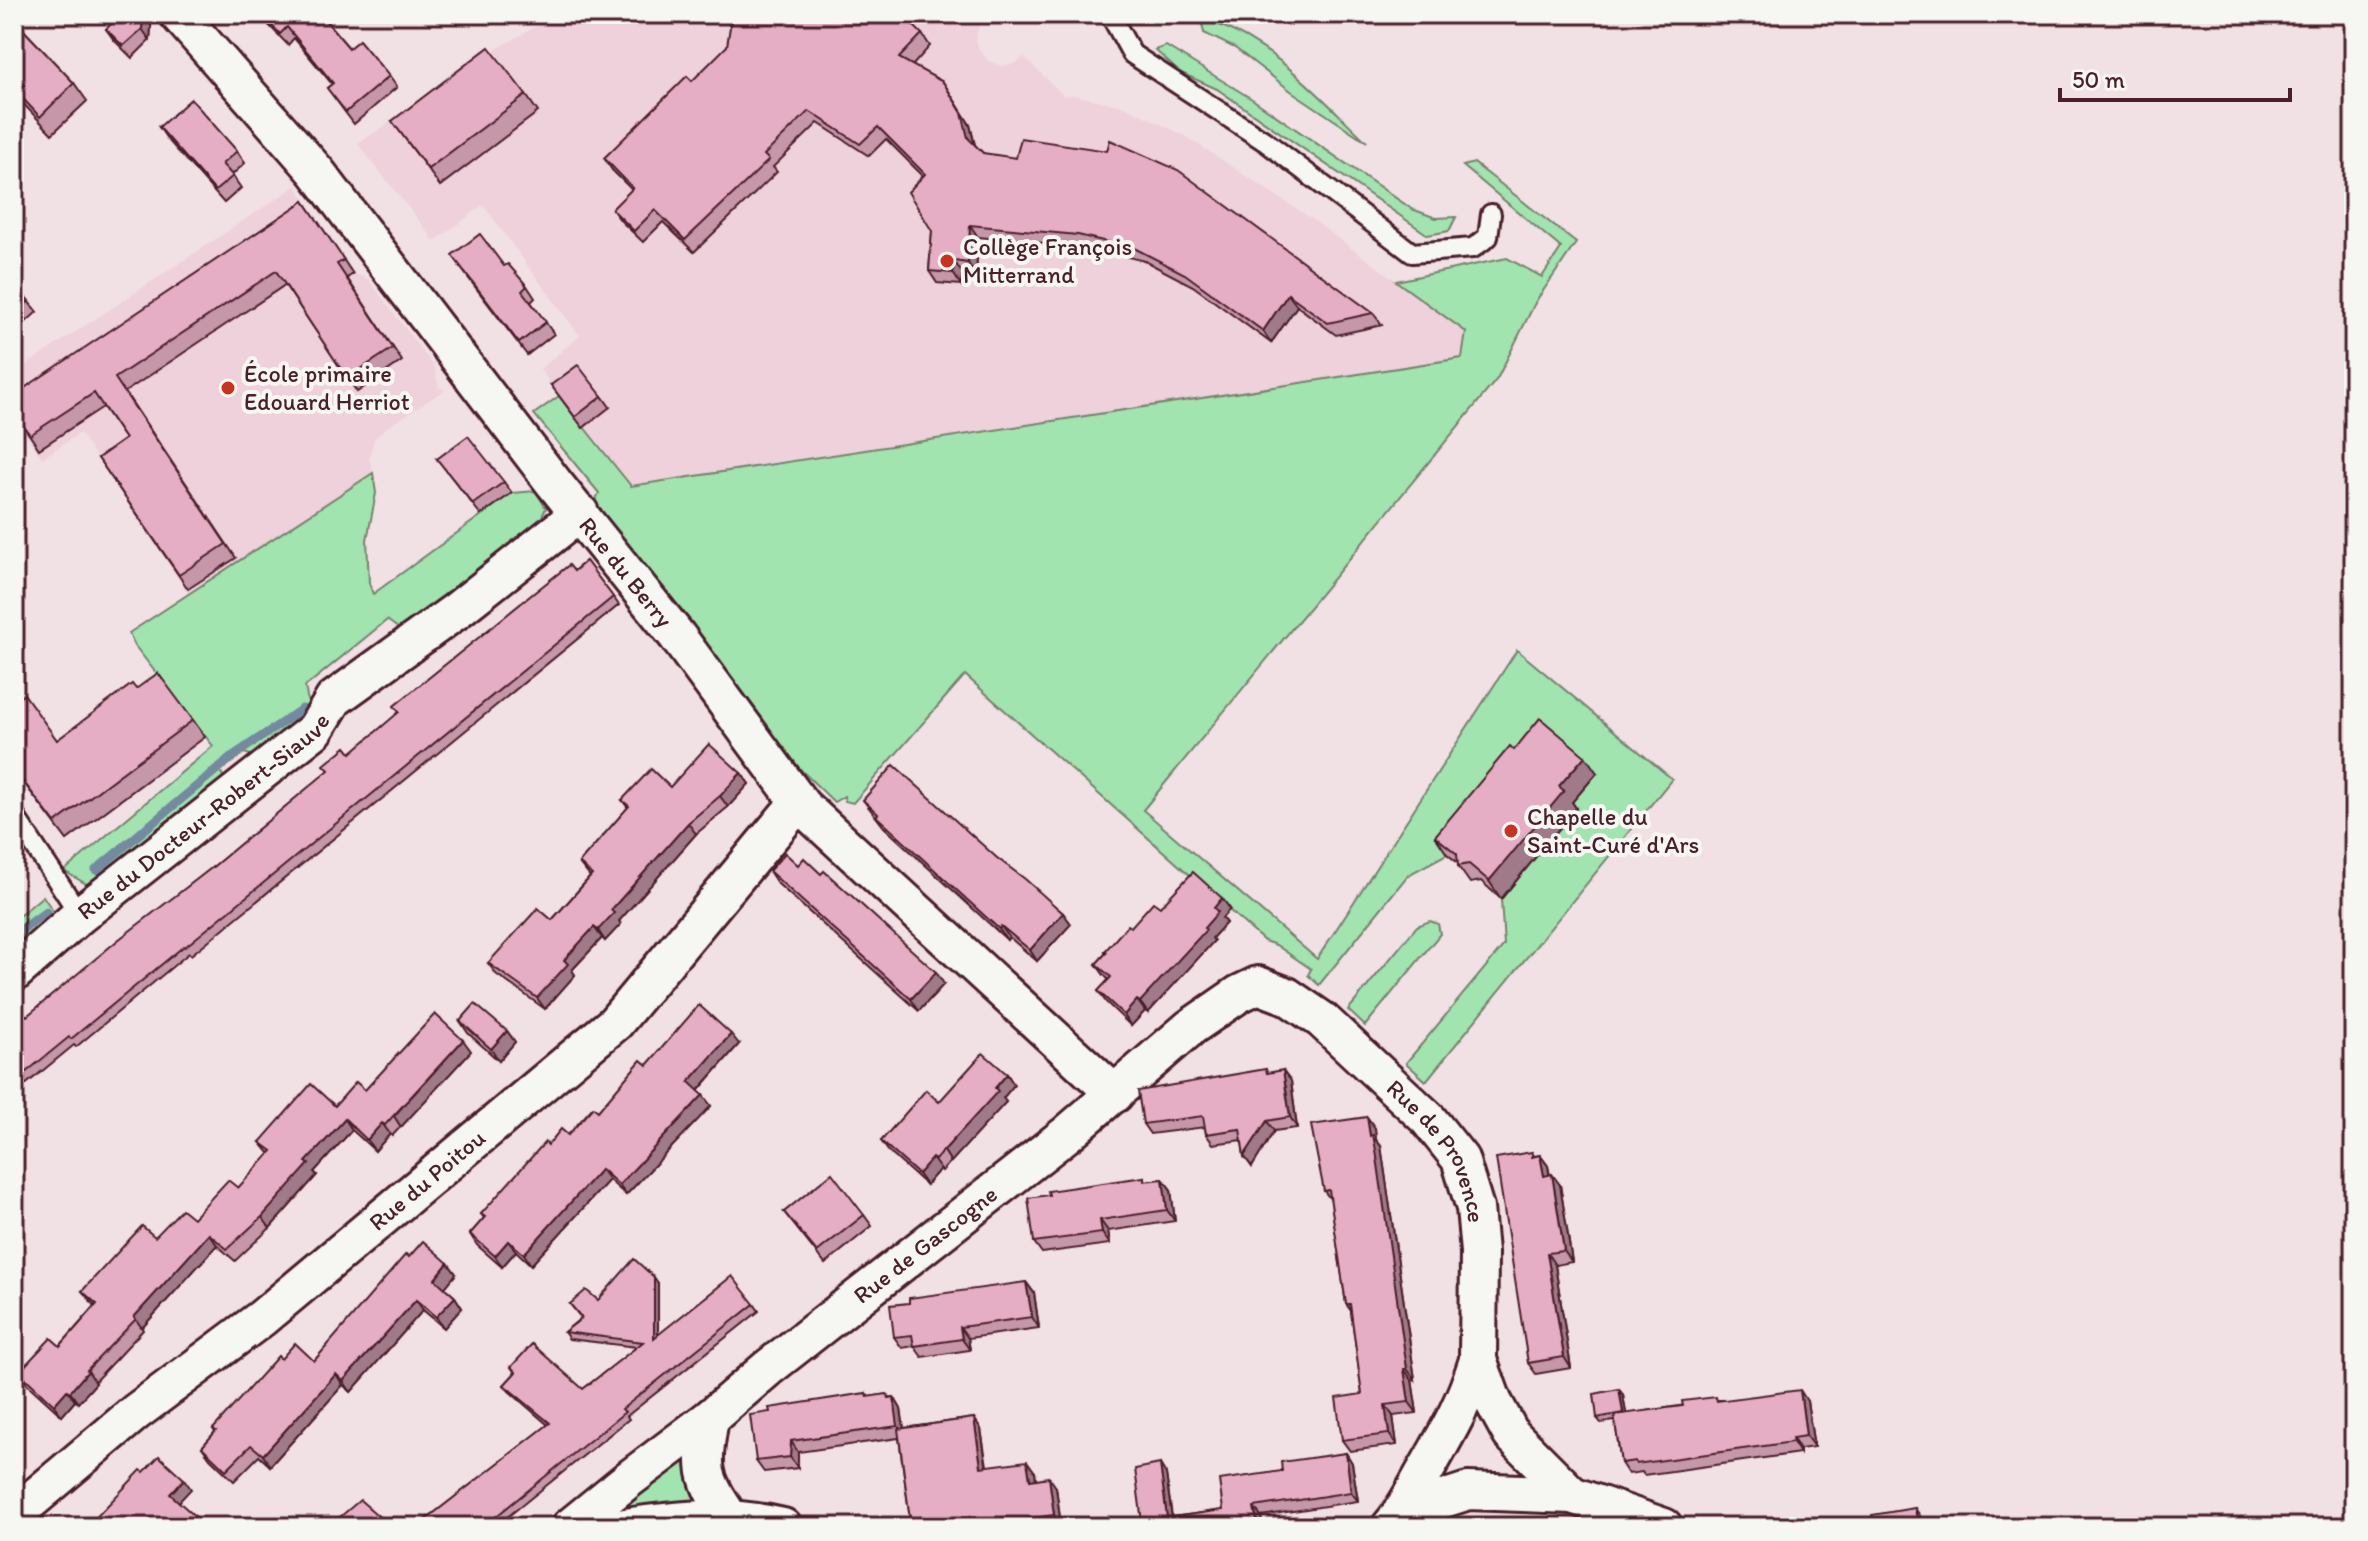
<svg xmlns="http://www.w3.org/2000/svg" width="2368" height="1541" viewBox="0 0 2368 1541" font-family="Itim,sans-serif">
<rect width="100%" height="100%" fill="#f1e0e4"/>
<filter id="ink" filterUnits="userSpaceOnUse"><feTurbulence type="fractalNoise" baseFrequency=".0125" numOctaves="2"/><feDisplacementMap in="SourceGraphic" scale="16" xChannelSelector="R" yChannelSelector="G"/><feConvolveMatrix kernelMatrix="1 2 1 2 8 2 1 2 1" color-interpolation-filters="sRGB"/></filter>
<g filter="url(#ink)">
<!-- built -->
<g fill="#eed1da">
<polygon points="528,14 981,14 986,19 979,26 976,37 978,48 988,61 1001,66 1015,64 1024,57 1064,96 1073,95 1126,107 1185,136 1310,218 1466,332 1462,358 631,487 583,428 540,369 580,336 483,205 435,241 358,144 490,53 538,25"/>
<polygon points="296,186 353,273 368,279 435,368 438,387 445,390 387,427 374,439 369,458 373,473 188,593 80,433 42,458 14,418 14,373"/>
</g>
<!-- green -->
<g fill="#a1e4af" stroke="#76826d" stroke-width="2">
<path d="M1200,14H1209L1212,22C1275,45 1320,97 1367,142L1291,91L1235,48L1204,33Z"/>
<polygon points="1166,46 1252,99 1412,209 1436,218 1456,217 1449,231 1428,235 1217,89 1179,72 1155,50"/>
<polygon points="1474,163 1576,243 1536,301 1497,379 1143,810 1317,959 1517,650 1672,779 1426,1081 1406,1063 1504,945 1501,899 1576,809 1522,764 1447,854 1408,875 1319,985 1308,975 1311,969 1276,945 1264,941 965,675 853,803 845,801 844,796 834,802 801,770 593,505 599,493 534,414 559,396 631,486 1462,358 1466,332 1396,281 1507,258 1542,277 1561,248 1463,166"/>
<polygon points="373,473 376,493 367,540 369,583 373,594 512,493 536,491 546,508 540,521 528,533 406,634 387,620 305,687 311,715 257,757 244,753 221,771 224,780 90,886 64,871 213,746 135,646 129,633"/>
<polygon points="43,896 57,917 14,952 14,920"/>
<polygon points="1430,921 1438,924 1440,934 1365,1026 1348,1010 1417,926"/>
<path d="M690,1451L707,1497C682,1510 648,1508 621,1510Z"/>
</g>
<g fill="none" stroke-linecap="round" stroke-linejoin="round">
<!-- stream -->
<g stroke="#738aa1" stroke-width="9">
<polyline points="96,870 233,756 302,709"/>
<polyline points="14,935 46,912"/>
</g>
<!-- service casing -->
<g stroke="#4a1f2b" stroke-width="24">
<g id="service">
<polyline points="1110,14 1132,54 1266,142 1412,253 1473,248 1488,237 1491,214"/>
<polyline points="14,815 80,915"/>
</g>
</g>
<!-- minor casing -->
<g stroke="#4a1f2b" stroke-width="42">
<g id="minor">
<path id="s1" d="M178,14L316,171L554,483L677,636L802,806L1115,1094"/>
<path id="s2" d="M14,973L80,915L315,730L334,699L456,611L580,513"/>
<path d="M710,1418C702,1467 700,1476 730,1518"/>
<polyline points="1403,1512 1468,1491 1572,1495"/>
<path id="s3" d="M14,1515L136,1412L262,1318L615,1023L787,816L802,806"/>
<path id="s4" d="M570,1527L629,1479L710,1418L768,1368L1068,1133L1191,1027L1239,994L1258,985L1287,996L1322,1020L1428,1119L1460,1159L1475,1208L1479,1252L1478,1360L1493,1401L1511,1434L1572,1495L1664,1527"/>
<path d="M625,1527C678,1519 729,1514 783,1527"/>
<path d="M1390,1527C1406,1509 1415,1488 1427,1468C1450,1428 1464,1404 1478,1360"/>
</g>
</g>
<!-- service -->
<use href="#service" stroke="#f6f6f2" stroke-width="18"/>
<!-- minor -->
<use href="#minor" stroke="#f6f6f2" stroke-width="36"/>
</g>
<!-- wall -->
<g fill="#c696a9" stroke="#4a1f2b" stroke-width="2">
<polygon points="109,14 152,14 150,40 132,58 114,40 106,29 115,20"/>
<polygon points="258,14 320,14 349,48 389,76 397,87 354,124 327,88 332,84 294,38 288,45"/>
<polygon points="14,20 74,83 87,101 52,134 14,94"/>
<polygon points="922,34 930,46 912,66 943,82 970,125 975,145 983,153 1373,313 1382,325 1336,335 1297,306 1271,343 1193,286 1145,261 1086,247 978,237 976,275 962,273 961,285 937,283 929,271 932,231 923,176 886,139 869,156 818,123 773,167 777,172 694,252 663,222 643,242 621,221 612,209 632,190 612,170 604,158 692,81"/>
<polygon points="526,95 538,112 440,186 392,121"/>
<polygon points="159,127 237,151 245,163 232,175 241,188 224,203 167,139"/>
<polygon points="304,201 353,274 347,278 402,361 357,392 285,285 125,392 236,558 188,589 98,458 125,439 103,407 39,449 14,412"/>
<polygon points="504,266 527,286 535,298 531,302 554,334 527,355 460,267"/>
<polygon points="14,284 37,312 14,333"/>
<polygon points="551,385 602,396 610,407 583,428"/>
<polygon points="437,459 504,482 512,493 481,515"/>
<polygon points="586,561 619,605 191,955 189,953 76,1047 74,1045 19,1090 14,1084 14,1023 27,1016 214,866"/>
<polygon points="136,689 193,720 205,737 67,840 14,770 14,702 57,740"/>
<polygon points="1514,750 1597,773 1572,802 1576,808 1501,899 1481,881 1470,883 1458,866 1458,863 1447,854 1435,836"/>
<polygon points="741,773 749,784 728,807 696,834 619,921 621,924 605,941 602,938 572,970 575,975 545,1009 496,974 488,963 552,920 590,877 579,863 628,808 622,800 670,787"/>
<polygon points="863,800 997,858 1063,913 1071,924 1037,961 1009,937 1007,940 884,827"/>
<polygon points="798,865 944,984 919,1011 777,883 769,871"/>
<polygon points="1222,898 1230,909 1222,918 1226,923 1212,938 1214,941 1148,1013 1145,1011 1131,1026 1106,1002 1098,991 1109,980 1104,975 1096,964 1106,953 1105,951 1131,927 1160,907"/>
<polygon points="460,1021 507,1031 515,1042 499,1061 468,1033"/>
<polygon points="739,1044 698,1091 711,1106 626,1195 609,1180 531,1265 516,1251 502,1267 477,1245 470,1234 484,1218 481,1214 548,1145 568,1135 598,1111 647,1065"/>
<polygon points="471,1051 392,1136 390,1134 375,1151 352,1130 314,1172 317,1175 270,1228 235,1261 217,1245 142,1328 143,1330 95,1381 96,1383 78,1403 75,1401 62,1416 27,1384 19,1372 60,1346 95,1306 82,1291 155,1237 193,1218 238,1188 270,1154 260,1142 365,1090"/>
<polygon points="1269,1073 1291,1081 1297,1128 1274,1131 1252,1167 1244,1156 1242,1140 1213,1144 1206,1134 1205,1127 1150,1134 1143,1124"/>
<polygon points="1007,1074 1014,1085 1003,1098 1006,1102 942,1171 940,1169 926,1185 889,1152 881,1141 939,1102"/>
<polygon points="1367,1117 1375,1128 1376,1140 1381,1146 1415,1379 1412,1380 1417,1413 1393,1416 1397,1445 1350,1451 1342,1440 1362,1394 1351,1311 1346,1304 1331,1200 1324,1191"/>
<polygon points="1532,1152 1534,1156 1540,1155 1548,1166 1550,1175 1560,1185 1572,1262 1555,1265 1571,1368 1536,1374 1528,1363"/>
<polygon points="1144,1177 1146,1181 1163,1179 1171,1190 1175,1221 1108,1231 1110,1244 1042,1253 1034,1242"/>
<polygon points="784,1212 864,1215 872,1226 825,1264"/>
<polygon points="409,1257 448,1263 456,1274 444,1287 455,1297 462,1308 444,1328 423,1310 351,1392 343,1385 270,1466 259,1456 234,1481 210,1458 202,1447 215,1432 213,1429 281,1359 314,1361"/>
<polygon points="1026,1282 1034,1293 1039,1328 968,1338 970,1350 922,1357 914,1346 902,1348 894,1337 909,1303"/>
<polygon points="658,1283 658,1334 754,1304 759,1311 627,1416 629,1419 495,1527 416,1527 548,1425 509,1391 504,1385 515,1373 511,1367 583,1389 637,1347 569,1339 564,1332 581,1318 570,1304 598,1300"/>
<polygon points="866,1393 869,1397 887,1394 889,1398 894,1397 901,1409 904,1428 974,1418 981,1429 987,1466 1035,1472 1036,1479 1056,1487 1061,1526 911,1527 899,1438 798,1452 798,1468 764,1472 756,1461"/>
<polygon points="1623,1395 1626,1414 1719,1400 1807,1401 1814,1447 1800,1449 1800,1453 1644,1475 1642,1472 1628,1474 1621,1463 1615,1421 1601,1423 1597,1418"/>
<polygon points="1346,1453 1352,1463 1358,1501 1261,1516 1142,1522 1166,1474 1172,1517 1223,1510 1282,1471"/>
</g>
<!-- shaded-wall -->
<g fill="#a17a89" stroke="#4a1f2b" stroke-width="2">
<polygon points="143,14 152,14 150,40 142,29"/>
<polygon points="943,82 970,125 976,150 968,138"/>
<polygon points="970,225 978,237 976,275 968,263"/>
<polygon points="954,261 962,273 961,285 953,273"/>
<polygon points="1288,294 1297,306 1271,343 1263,331"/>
<polygon points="1585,756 1597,773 1572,802 1576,808 1501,899 1489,881 1559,786"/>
<polygon points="741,773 749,784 728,807 720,796"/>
<polygon points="688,823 696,834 619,921 621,924 605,941 598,930 611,910"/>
<polygon points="1222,898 1230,909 1222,918 1226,923 1212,938 1214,941 1148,1013 1140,1002 1204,928 1214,908"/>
<polygon points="1063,913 1071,924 1037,961 1030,950"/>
<polygon points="1001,926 1009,937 1007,940 999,929"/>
<polygon points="594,927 602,938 572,970 575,975 545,1009 537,998 564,960"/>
<polygon points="936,972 944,984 919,1011 911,999"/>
<polygon points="1137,1000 1145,1011 1131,1026 1124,1015"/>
<polygon points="507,1031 515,1042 499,1061 491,1049"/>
<polygon points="731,1034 739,1044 696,1093 689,1082"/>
<polygon points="463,1040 471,1051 401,1127 394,1116"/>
<polygon points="1283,1070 1291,1081 1297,1128 1290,1117"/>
<polygon points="1007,1074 1014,1085 1003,1098 1006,1102 951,1162 944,1151"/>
<polygon points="703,1095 711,1106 626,1195 619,1185"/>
<polygon points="1367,1117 1375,1128 1376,1140 1381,1146 1415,1379 1407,1369"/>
<polygon points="345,1119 352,1130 314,1172 317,1175 270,1228 262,1217 306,1162"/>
<polygon points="1267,1121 1274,1131 1252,1167 1244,1156"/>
<polygon points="382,1123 390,1134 375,1151 367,1140"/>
<polygon points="1540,1155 1548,1166 1551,1187 1544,1176"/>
<polygon points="932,1158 940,1169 926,1185 918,1174"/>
<polygon points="601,1169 609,1180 531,1265 524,1254"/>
<polygon points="1552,1174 1560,1185 1572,1262 1564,1251"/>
<polygon points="1163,1179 1171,1190 1175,1221 1167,1210"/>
<polygon points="1100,1220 1108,1231 1110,1244 1102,1233"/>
<polygon points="209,1234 217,1245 142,1328 134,1317"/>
<polygon points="508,1241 516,1251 502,1267 495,1256"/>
<polygon points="1547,1253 1555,1265 1571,1368 1564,1357"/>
<polygon points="448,1263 456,1274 443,1290 435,1279"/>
<polygon points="654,1277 658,1283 658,1344 654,1338"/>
<polygon points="1026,1282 1034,1293 1039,1328 1032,1317"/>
<polygon points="455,1297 462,1308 444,1328 436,1317"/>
<polygon points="416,1300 423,1310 351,1392 343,1381"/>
<polygon points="960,1327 968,1338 970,1350 962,1339"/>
<polygon points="1404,1369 1412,1380 1417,1413 1409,1402"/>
<polygon points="88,1371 96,1383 78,1403 70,1392"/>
<polygon points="336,1374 343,1385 270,1466 263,1455"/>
<polygon points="1619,1389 1623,1395 1627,1419 1623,1413"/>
<polygon points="67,1390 75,1401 62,1416 54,1405"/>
<polygon points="1800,1390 1807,1401 1814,1447 1806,1436"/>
<polygon points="887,1394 895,1405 894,1397 901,1409 905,1437 898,1426"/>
<polygon points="1385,1405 1393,1416 1397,1445 1389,1434"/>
<polygon points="974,1418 981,1429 988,1477 981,1467"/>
<polygon points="1792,1438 1800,1449 1800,1453 1793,1442"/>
<polygon points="791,1441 798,1452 798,1468 790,1457"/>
<polygon points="1346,1453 1352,1463 1358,1501 1351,1492"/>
<polygon points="1027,1461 1035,1472 1037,1490 1030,1480"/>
<polygon points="1160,1464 1166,1474 1173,1527 1167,1518"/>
<polygon points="1049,1477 1056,1487 1061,1526 1054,1515"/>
<polygon points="184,1479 191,1489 177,1504 170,1494"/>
<polygon points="1254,1507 1261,1516 1263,1527 1258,1527"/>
<polygon points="1915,1508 1922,1519 1923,1527 1918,1527"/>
</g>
<!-- building -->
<g fill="#e6aec4" stroke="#4a1f2b" stroke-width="2">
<polygon points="112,14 143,14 142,29 123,46 106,29 117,18"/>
<polygon points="261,14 320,14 349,48 359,40 389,76 346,112 327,88 333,83 287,27 280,34"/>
<polygon points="732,14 902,14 922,34 899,58 943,82 962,113 968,138 983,153 1016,158 1021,138 1107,151 1110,140 1178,170 1373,313 1328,323 1288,294 1263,331 1185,274 1136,249 1078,235 970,225 968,263 954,261 953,273 929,271 932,231 908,192 925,174 878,127 860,144 809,111 764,155 769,160 685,240 655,210 634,231 612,209 633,188 604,158 687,76 692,81 727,46"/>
<polygon points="14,20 74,83 40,117 14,89"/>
<polygon points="489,47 526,95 428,169 392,121"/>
<polygon points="191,99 237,151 222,164 233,176 215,191 159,127"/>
<polygon points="304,201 344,260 337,264 393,348 347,378 276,271 115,378 226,544 179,575 98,458 125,439 94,393 30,435 14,412 14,395"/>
<polygon points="480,234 504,266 508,264 527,286 522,291 546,322 519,343 452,255"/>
<polygon points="14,284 29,301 14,314"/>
<polygon points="578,365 602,396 575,417 551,385"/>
<polygon points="468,436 504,482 473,504 437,459"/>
<polygon points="586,561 613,597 185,947 184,946 71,1039 69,1037 14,1082 14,1023 25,1014 27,1016 118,940 214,866 329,770 324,765 346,747 351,753 399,712 394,706 535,592 569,565 574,571"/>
<polygon points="158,673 193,720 55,823 14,769 14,702 24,694 57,740 132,684 136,689"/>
<polygon points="1540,718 1585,756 1559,786 1564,791 1489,881 1469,864 1458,866 1457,854 1435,836 1510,746 1514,750"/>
<polygon points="709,744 741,773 720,796 688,823 611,910 614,913 598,930 594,927 564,960 568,964 537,998 488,963 538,908 552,920 592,875 579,863 629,806 622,800 651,769 670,787"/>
<polygon points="894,765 997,858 1025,879 1063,913 1030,950 1001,926 999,929 876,816 878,814 863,800"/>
<polygon points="785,853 798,865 804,858 821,874 824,871 936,972 911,999 769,871"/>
<polygon points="1193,872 1222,898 1214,908 1218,912 1204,928 1206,930 1140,1002 1137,1000 1124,1015 1098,991 1111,977 1096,964 1107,952 1105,951 1128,925 1131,927 1153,902 1160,907"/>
<polygon points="475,1004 507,1031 491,1049 460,1021"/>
<polygon points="699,1005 731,1034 689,1082 703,1095 619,1185 601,1169 524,1254 508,1241 495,1256 470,1234 485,1217 481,1214 545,1142 548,1145 561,1129 568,1135 593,1107 598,1111 641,1060 647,1065"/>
<polygon points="435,1014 463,1040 385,1125 382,1123 367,1140 345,1119 306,1162 309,1164 262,1217 227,1249 209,1234 134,1317 136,1319 87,1370 88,1371 70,1392 67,1390 54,1405 19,1372 51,1338 60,1346 97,1304 82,1291 142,1226 155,1237 182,1209 193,1218 228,1180 238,1188 272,1151 260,1142 311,1084 335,1106 356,1082 365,1090"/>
<polygon points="983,1053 1007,1074 995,1088 998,1091 935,1160 932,1158 918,1174 881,1141 926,1090 939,1102"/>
<polygon points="1266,1069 1267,1073 1283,1070 1290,1117 1267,1121 1244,1156 1240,1129 1206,1134 1203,1116 1143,1124 1138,1091"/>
<polygon points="1367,1117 1370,1136 1373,1135 1376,1150 1407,1369 1404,1369 1409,1402 1385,1405 1389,1434 1342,1440 1336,1398 1362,1394 1350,1304 1346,1304 1329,1190 1324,1191 1311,1125"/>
<polygon points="1532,1152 1532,1157 1540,1155 1544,1176 1552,1174 1564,1251 1547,1253 1564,1357 1528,1363 1496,1158"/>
<polygon points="832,1173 864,1215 817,1252 784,1212"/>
<polygon points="1144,1177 1144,1181 1163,1179 1167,1210 1100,1220 1102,1233 1034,1242 1028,1198 1049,1195 1048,1191"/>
<polygon points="423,1241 448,1263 435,1279 455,1297 436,1317 416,1300 343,1381 336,1374 263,1455 251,1445 226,1470 202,1447 216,1431 213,1429 278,1356 281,1359 295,1343 314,1361 406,1254 409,1257"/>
<polygon points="634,1259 654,1277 654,1338 732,1276 754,1304 622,1409 625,1412 483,1527 416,1527 550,1423 504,1385 516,1372 511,1367 532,1344 583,1389 643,1342 564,1332 582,1318 570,1304 586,1290 598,1300"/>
<polygon points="1026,1282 1032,1317 960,1327 962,1339 914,1346 912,1335 894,1337 890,1305 909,1303 909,1298"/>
<polygon points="1619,1389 1623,1413 1597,1418 1594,1394"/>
<polygon points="1800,1390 1806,1436 1792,1438 1793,1442 1636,1464 1635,1461 1621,1463 1614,1415 1683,1406 1682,1401 1716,1397 1717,1401"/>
<polygon points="866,1393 867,1397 887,1394 888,1398 894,1397 898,1426 791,1441 790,1457 756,1461 750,1415 770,1412 769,1408"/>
<polygon points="974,1418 981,1467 1027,1461 1030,1480 1049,1477 1054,1515 971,1527 911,1527 898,1429"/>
<polygon points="1346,1453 1351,1492 1254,1507 1258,1527 1104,1527 1142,1522 1135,1469 1160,1464 1167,1518 1223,1510 1219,1480 1282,1471 1281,1462"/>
<polygon points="159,1456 184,1479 170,1494 207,1527 87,1527 141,1470 144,1472"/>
<polygon points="360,1500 391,1527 339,1527 334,1522"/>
<polygon points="1915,1508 1918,1527 1874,1527 1872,1515"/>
</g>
</g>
<!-- markers -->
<g fill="#c8321e" stroke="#f6f6f2" stroke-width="3">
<circle cx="947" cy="261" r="8"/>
<circle cx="228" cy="388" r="8"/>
<circle cx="1511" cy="831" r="8"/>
</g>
<g text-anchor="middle" stroke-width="8" stroke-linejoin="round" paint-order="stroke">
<!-- poi labels -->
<g font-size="24" fill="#4a1f2b" stroke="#f6f6f2" text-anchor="start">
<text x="963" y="255">Collège François<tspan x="963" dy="28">Mitterrand</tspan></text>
<text x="244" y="382">École primaire<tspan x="244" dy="28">Edouard Herriot</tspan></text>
<text x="1527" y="825">Chapelle du<tspan x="1527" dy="28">Saint-Curé d'Ars</tspan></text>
</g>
<!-- street labels -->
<g font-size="24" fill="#4a1f2b" stroke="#f6f6f2">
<text dy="8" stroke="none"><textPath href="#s1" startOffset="716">Rue du Berry</textPath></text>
<text dy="8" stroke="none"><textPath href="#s2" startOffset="246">Rue du Docteur-Robert-Siauve</textPath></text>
<text dy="8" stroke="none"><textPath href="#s4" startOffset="1128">Rue de Provence</textPath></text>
<text dy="8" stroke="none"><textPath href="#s3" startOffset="532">Rue du Poitou</textPath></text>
<text dy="8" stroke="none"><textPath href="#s4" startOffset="454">Rue de Gascogne</textPath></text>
</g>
</g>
<!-- margin -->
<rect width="2368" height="1541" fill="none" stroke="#f6f6f2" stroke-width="48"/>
<rect x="24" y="24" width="2320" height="1493" fill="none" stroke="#4a1f2b" stroke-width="3" filter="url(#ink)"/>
<!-- scale -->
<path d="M2060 88v12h230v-12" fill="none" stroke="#4a1f2b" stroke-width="4"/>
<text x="2072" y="88" font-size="24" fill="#4a1f2b" stroke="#f6f6f2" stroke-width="6" paint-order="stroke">50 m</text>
</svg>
